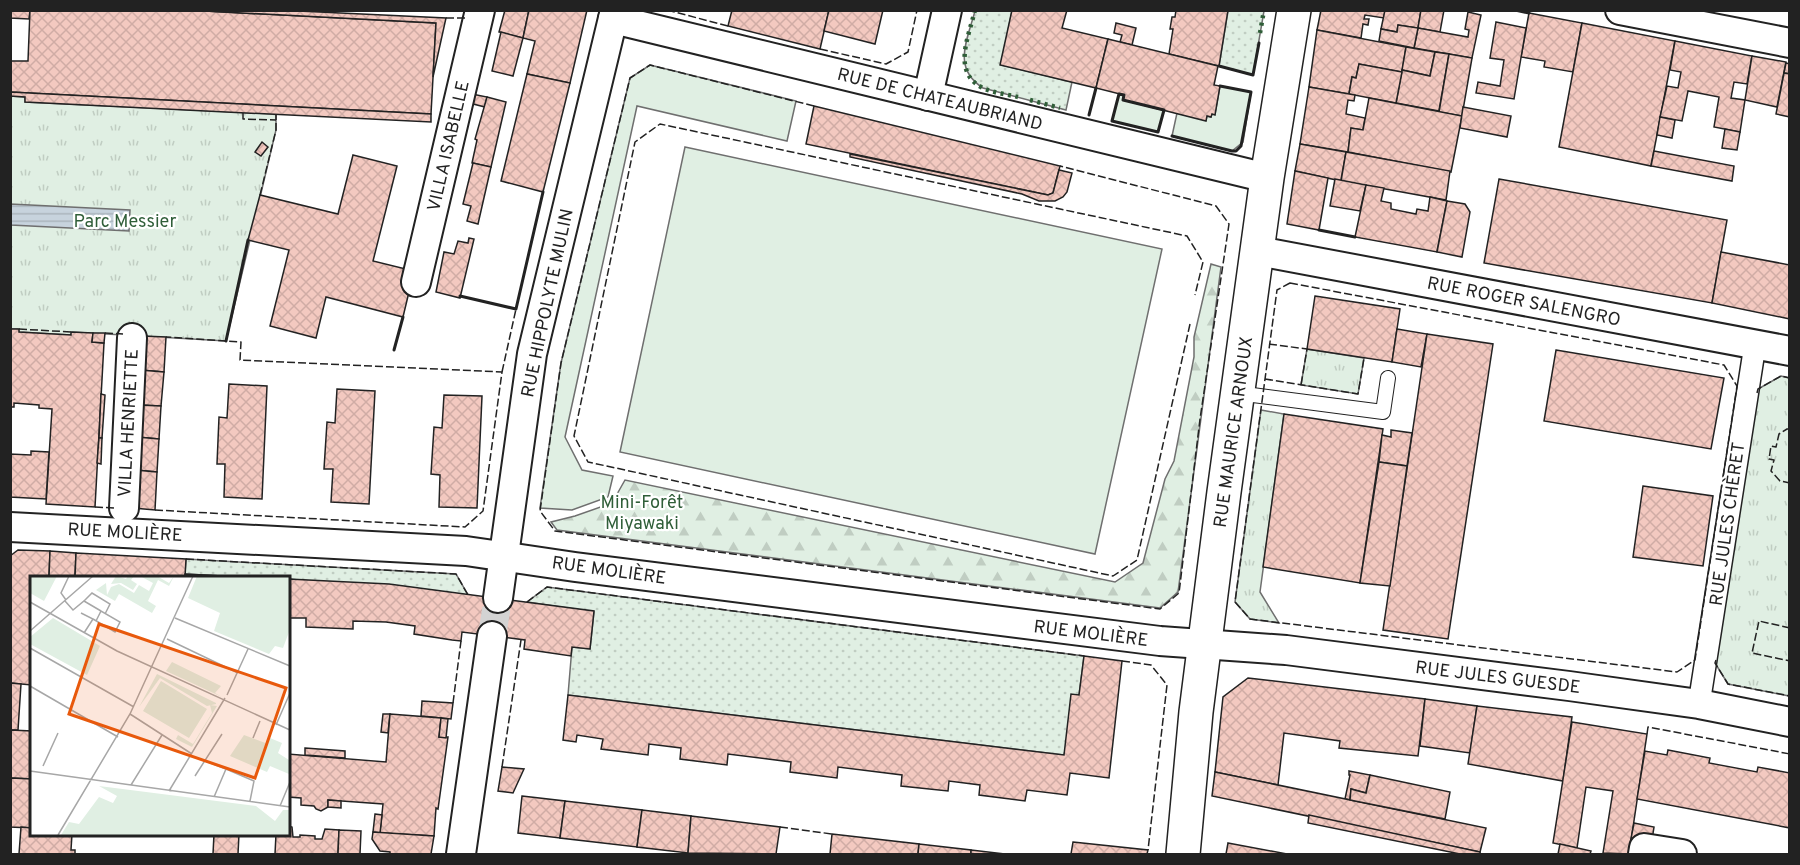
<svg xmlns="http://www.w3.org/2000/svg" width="1800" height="865" viewBox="0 0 1800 865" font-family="Overpass,sans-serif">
<defs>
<pattern id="forest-firs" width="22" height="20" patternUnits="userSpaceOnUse" patternTransform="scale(1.5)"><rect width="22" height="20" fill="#e0efe3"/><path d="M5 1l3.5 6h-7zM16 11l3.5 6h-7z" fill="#c0cdc2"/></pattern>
<pattern id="park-tufts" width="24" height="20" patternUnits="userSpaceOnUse" patternTransform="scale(1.5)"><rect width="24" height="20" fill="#e0efe3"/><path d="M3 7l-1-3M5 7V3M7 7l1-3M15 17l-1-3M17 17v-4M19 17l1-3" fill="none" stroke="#c0cdc2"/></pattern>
<pattern id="garden-dots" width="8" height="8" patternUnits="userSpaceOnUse" patternTransform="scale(1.5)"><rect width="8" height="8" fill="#e0efe3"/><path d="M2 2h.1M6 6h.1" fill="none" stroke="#c0cdc2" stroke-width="1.8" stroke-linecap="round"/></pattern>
<pattern id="water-rules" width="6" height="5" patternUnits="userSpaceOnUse" patternTransform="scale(1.5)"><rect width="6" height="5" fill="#c7d3dd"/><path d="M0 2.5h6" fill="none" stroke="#abb5bd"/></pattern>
<pattern id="building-cross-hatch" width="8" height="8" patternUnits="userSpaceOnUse" patternTransform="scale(1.5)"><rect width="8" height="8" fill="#f3c9c0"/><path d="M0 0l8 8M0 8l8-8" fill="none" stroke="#d0aca5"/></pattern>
</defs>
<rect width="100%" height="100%" fill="#fff"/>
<!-- grass -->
<g fill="#e0efe3" stroke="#6f6f6f" stroke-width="1.5">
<polygon points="650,65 796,101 787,141 637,106 565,437 582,470 613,476 608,497 572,510 540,508 561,363 630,78"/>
<polygon points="1220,86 1251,92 1243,142 1232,151 1172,136 1177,113 1206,120 1207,116 1211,117 1212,114 1215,114"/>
<polygon points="1119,94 1124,95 1123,100 1164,110 1158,132 1112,121"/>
<polygon points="685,147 1162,249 1095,554 620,452"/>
</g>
<!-- forest -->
<polygon fill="url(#forest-firs)" stroke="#6f6f6f" stroke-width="1.5" points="1211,264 1221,267 1178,592 1160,608 557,530 551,522 575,516 612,503 625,480 1115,582 1143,563 1165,479 1174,461 1194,357 1194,337"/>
<!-- park -->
<g fill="url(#park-tufts)" stroke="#6f6f6f" stroke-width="1.5">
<polygon points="10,96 25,97 25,102 276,114 276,130 226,341 72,332 71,335 19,332 18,329 11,329"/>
<polygon points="1307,349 1364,358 1358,394 1301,385"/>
<polygon points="1781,376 1789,378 1789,696 1728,684 1715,663 1758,389"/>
<polygon points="1261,410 1284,414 1260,592 1279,623 1250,619 1235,602"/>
</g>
<!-- garden -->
<g fill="url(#garden-dots)" stroke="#6f6f6f" stroke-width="1.5">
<path d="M975,11H1012L1001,65L1072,82L1066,110L983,88C952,68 967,41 975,11Z"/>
<polygon points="1228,11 1264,11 1253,75 1219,66"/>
<polygon points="186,559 456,574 468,595 288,579 288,577 241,577 185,574"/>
<polygon points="547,587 1084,656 1079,695 1064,755 568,695 572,647 590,649 594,612 527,602"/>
</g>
<!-- water -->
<polygon fill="url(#water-rules)" stroke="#6f6f6f" stroke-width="1.5" points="10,204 130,210 129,231 11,225"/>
<!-- building -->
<g fill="url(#building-cross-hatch)" stroke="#222" stroke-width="1.5">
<polygon points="10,10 30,10 29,19 10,18"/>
<polygon points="30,10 186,10 436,23 431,114 10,92 10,61 28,61"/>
<polygon points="186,10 277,10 446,18 433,77 436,23"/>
<polygon points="505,10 529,10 523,38 499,32"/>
<polygon points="529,10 587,10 570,83 527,74 535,41 523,38"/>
<polygon points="732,10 829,10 820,49 728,26"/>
<polygon points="829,10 883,10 875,44 824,31"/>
<polygon points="1012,10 1067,10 1062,28 1108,39 1096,88 1000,65"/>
<polygon points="1176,10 1228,10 1219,66 1169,54 1173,29 1170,29 1172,17 1175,17"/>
<polygon points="1321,10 1385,10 1384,18 1365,15 1364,19 1369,19 1368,25 1363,24 1361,38 1317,30"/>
<polygon points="1385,10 1421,10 1418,28 1398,25 1397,32 1381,29"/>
<polygon points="1421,10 1444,10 1440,32 1418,28"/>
<polygon points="1468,12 1481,15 1472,58 1414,48 1418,28 1468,37 1469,30 1465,29"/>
<polygon points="1529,13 1582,23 1573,72 1544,67 1545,61 1521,57"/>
<polygon points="1496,22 1526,28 1514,99 1476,93 1478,82 1500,86 1504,60 1490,58"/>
<polygon points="1116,23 1136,28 1132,45 1120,42 1122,35 1114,33"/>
<polygon points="1582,23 1675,41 1651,166 1559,147"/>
<polygon points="1398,25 1418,28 1414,48 1379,41 1381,29 1397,32"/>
<polygon points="1317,30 1406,47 1402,72 1359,64 1356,78 1352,77 1349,94 1309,87"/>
<polygon points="501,32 523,38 513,76 492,71"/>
<polygon points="1108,39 1218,66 1214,85 1220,86 1215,115 1212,114 1211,117 1207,116 1206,121 1123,100 1124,95 1096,88"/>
<polygon points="1675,41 1752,56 1747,84 1734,82 1731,98 1745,100 1740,132 1714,127 1719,97 1688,91 1682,121 1660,117 1667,86 1678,88 1681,72 1670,70"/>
<polygon points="1406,47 1435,52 1430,76 1402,70"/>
<polygon points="1435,52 1449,54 1439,111 1396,103 1402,70 1430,76"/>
<polygon points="1449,54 1472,58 1462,116 1439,112"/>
<polygon points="1752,56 1786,62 1777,107 1745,100"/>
<polygon points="1786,63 1790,64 1790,74 1784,73"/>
<polygon points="1359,64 1402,72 1396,103 1349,94 1352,77 1356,78"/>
<polygon points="1784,73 1790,74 1790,117 1776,114"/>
<polygon points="527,74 570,83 543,192 501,181"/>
<polygon points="1309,87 1355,95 1354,101 1348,100 1346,114 1365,118 1363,130 1351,128 1348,152 1300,144"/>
<polygon points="10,92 431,114 431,122 25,102 25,97 10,96"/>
<polygon points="467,93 487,97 485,107 465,102"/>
<polygon points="487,97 506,102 491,167 472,163 477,140 475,139"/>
<polygon points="1369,98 1462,116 1451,172 1348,152 1351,128 1363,130"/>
<polygon points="814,106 1060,166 1053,193 1048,195 806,144"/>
<polygon points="1463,107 1511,116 1507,137 1460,128"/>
<polygon points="1660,117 1675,120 1672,138 1657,135"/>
<polygon points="1725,129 1740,132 1737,150 1722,148"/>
<polygon points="262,142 268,147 261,156 255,152"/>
<polygon points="1300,144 1346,152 1341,181 1295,171"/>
<polygon points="1654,151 1734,166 1732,181 1651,166"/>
<polygon points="1346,152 1450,171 1446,200 1341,181"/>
<polygon points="850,154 1048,195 1053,193 1059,170 1072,173 1067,192 1063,197 1055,201 1039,201 1022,194 850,157"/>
<polygon points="353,155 397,166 373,261 414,271 403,317 326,297 316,338 270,326 289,250 248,240 260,195 338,214"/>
<polygon points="473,163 491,167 478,224 467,221 471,206 463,204"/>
<polygon points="1295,171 1328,178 1319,230 1287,224"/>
<polygon points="1335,179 1366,185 1360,211 1330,206"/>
<polygon points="1499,179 1727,220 1712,303 1484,263"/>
<polygon points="1366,185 1384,188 1381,201 1391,203 1391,209 1416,214 1417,209 1428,211 1430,197 1447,201 1437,252 1355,237"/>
<polygon points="1447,201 1465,204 1470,212 1462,257 1437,252"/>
<polygon points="469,238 474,239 460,298 436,292 444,252 454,254 458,241 468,243"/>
<polygon points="1721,252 1790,265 1790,319 1712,303"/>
<polygon points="1315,296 1400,309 1392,362 1307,349"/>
<polygon points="10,329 19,329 19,332 71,335 71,332 93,333 92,342 104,343 95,507 46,504 52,409 39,408 39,405 14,403 14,407 10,407"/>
<polygon points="1397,329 1427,334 1421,367 1392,362"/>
<polygon points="93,333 105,333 104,343 92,342"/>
<polygon points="1427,334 1493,344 1448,639 1383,630"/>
<polygon points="142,336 166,337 164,372 140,370"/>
<polygon points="1556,350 1724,378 1711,449 1544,421"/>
<polygon points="140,370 164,372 161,406 139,405"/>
<polygon points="229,384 267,386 262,499 224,497 225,464 217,464 219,417 227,418"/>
<polygon points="337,389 375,391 369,504 331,502 333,469 324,469 327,422 335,423"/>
<polygon points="101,394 105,395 102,438 99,438"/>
<polygon points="444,395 482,396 477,508 439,507 440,475 431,474 434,427 442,428"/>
<polygon points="139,405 161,406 159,439 137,437"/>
<polygon points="1284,414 1383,429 1360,583 1263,567"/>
<polygon points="1391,430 1412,433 1407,466 1379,462 1382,435 1391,437"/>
<polygon points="137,437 159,439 157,472 135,470"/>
<polygon points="99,438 102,438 101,464 97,463"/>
<polygon points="31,451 49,452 46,499 10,497 10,454 31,455"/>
<polygon points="1379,462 1407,466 1390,586 1360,583"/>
<polygon points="135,470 157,472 155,510 133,508"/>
<polygon points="1643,486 1713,496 1703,566 1633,557"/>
<polygon points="18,550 50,551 49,577 32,577 32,685 10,683 10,556"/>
<polygon points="50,551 76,553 75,577 49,577"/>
<polygon points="76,553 186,559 185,577 75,577"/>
<polygon points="185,574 241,577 185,577"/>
<polygon points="288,579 389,584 594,611 590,649 572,647 571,656 524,649 525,640 462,632 461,641 452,640 414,634 415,626 386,622 353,621 353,629 306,627 306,618 288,618"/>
<polygon points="1084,656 1122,661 1109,778 1070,773 1067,795 1027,790 1025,801 979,795 980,785 949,781 948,791 901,786 902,775 838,767 837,778 790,772 791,762 728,754 727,765 680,759 681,748 649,744 648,755 601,749 603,739 577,735 576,742 563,740 568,695 1064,755 1071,694 1079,695"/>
<polygon points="1248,678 1425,699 1418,756 1339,748 1340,741 1284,733 1278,785 1215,772 1223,697"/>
<polygon points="10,683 21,684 18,730 10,730"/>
<polygon points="1425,699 1477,706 1470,753 1420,746"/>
<polygon points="422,701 453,703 451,719 421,716"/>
<polygon points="1477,706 1572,717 1563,781 1468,764"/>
<polygon points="383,714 390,714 388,733 381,732"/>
<polygon points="390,714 441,718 439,737 448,737 438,809 436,808 434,836 380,833 383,804 328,800 328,807 321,811 316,809 314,806 301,805 301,798 288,797 288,754 386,762"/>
<polygon points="441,718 448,719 446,738 439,737"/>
<polygon points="1572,722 1647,734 1629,854 1603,853 1613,791 1586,787 1577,848 1553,843"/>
<polygon points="10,730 32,731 32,779 10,778"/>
<polygon points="305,748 345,751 345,758 305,755"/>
<polygon points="1668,750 1710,758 1709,763 1757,772 1758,767 1790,773 1790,828 1637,799 1645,751 1667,755"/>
<polygon points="502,767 524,769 513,793 498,791"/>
<polygon points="1349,771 1370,775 1366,793 1351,789 1350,800 1345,799 1350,775 1349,775"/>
<polygon points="1215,772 1486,828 1480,852 1212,796"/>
<polygon points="1370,775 1450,792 1445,819 1350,800 1351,789 1366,793"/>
<polygon points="11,778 32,779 32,828 10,827"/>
<polygon points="522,796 565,801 560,838 518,833"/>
<polygon points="328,800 341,801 341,808 328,807"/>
<polygon points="565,801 642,810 637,847 560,838"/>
<polygon points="642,810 691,816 688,853 637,847"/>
<polygon points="375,814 382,815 380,833 373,832"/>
<polygon points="1309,815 1480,852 1480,854 1460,854 1308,823"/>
<polygon points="691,816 780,827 776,854 688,853"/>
<polygon points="1634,823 1654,827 1651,846 1629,849"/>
<polygon points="288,826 292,827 293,837 300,837 300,835 315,836 315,839 322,839 325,829 339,830 338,854 275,854 276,834 288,834"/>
<polygon points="21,827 32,828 32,834 72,834 71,850 75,850 75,854 19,854"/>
<polygon points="339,830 361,831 360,854 338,854"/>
<polygon points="373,832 434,836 431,854 390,854 390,852 380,851 372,839"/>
<polygon points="214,834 239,834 238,854 213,854"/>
<polygon points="832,834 919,844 918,854 830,854"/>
<polygon points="1073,842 1148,850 1147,854 1071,854"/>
<polygon points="1228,843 1287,854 1226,854"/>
<polygon points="919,844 971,850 971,854 918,854"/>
<polygon points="1560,844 1591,851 1590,854 1558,854"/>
<polygon points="971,850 1005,854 971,854"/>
</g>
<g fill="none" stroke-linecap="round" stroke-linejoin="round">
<!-- minor-tunnel -->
<polyline stroke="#d3d3d3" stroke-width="28" stroke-dasharray="28 14" stroke-linecap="butt" points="492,636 498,598"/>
<!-- service casing -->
<g stroke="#222" stroke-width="16">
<polyline id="service" points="1237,393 1383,412 1388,378"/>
</g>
<!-- pedestrian casing -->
<g stroke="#222" stroke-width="24">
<polyline id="pedestrian" points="1699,704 1755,345"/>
</g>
<!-- minor casing -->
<g stroke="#222" stroke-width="32">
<g id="minor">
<polyline points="1620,10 1790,43"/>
<polyline points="613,19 1267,178"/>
<polyline points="928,96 947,10"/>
<polyline points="1258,251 1790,351"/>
<polyline points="416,282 480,10"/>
<polyline points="124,508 132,338"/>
<polyline points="10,527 466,551 575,567 1160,641 1286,650 1569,686 1699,704 1790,722"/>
<polyline points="498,598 532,354 615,10"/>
<polyline points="461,854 492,636"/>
<polyline points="1643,854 1644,848 1682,854"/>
</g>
</g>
<!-- tertiary casing -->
<g stroke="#222" stroke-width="36">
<polyline id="tertiary" points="1183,854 1196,712 1224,492 1267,178 1294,10"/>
</g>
<!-- service -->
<use href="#service" stroke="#fff" stroke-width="14"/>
<!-- pedestrian -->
<use href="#pedestrian" stroke="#fff" stroke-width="21"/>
<!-- minor -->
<use href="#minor" stroke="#fff" stroke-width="28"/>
<!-- tertiary -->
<use href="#tertiary" stroke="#fff" stroke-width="33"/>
<!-- hedge -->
<g stroke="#2f5e38" stroke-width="4.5" stroke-dasharray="3 4.5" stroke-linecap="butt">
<path d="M975,10C969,36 952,71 981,87C992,93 1006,94 1018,97"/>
<polyline points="1260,33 1264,10"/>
<polyline points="1030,100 1060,108"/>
</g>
<!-- fence -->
<g stroke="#222" stroke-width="1.5" stroke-dasharray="8 3" stroke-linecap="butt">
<polyline points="667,10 728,26"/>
<polyline points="446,18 465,18 466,17"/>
<polyline points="820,49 886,64 908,52 917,10"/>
<polyline points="814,106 650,65 630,78 561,363 540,511 555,531 1160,609 1179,593 1200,419 1229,224 1216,206 1060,166"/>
<polyline points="243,113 243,119 276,120"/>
<polyline points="260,195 276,130 276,114"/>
<polygon points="1290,283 1724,365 1737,386 1695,660 1677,672 1250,619 1235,602 1277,290"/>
<polyline points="1190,324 1137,560 1113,576 588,462 574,436 635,142 660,124 1187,236 1203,262 1195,295"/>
<polyline points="19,329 71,332"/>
<polyline points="105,333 123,334"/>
<polyline points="1269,344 1307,349 1301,385"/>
<polyline points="502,372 516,309"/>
<polyline points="1265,379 1358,394 1364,358"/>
<polyline points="1757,393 1758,389 1781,376 1790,378"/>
<polyline points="1790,429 1787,429 1779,434 1776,447 1771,446 1769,459 1774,460 1771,471 1780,481 1790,483"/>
<polyline points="95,507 115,508"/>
<polyline points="155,510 465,527 483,511 502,372 240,360 241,342 166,337"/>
<polyline points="186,559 456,574 468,595"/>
<polyline points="527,602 547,587 1084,656"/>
<polyline points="1790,628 1759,621 1752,653 1790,661"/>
<polyline points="1716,660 1715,663 1728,684 1790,696"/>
<polyline points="1122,661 1151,665 1167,685 1148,850"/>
<polyline points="453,703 461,641"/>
<polyline points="1647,734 1648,727 1790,754"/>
<polyline points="502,767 521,640"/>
<polyline points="780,827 832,834"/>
</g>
<!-- wall -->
<g stroke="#222" stroke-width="3">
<polyline points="1515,10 1529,13"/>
<polyline points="1219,66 1253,75 1259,43"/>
<polygon points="1119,94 1124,95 1123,100 1164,110 1158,132 1112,121"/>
<polyline points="1089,115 1096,88"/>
<polyline points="1172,136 1232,151 1236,151 1241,146 1251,92 1220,86"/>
<polyline points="1319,230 1355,237"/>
<polyline points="460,296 516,309 543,192"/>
<polyline points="226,341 248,240"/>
<polyline points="394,350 403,317"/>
</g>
</g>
<g text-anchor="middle" stroke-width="4.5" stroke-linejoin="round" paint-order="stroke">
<!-- street labels -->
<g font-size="18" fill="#222" stroke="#fff">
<text transform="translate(940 99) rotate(14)" y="6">RUE DE CHATEAUBRIAND</text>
<text transform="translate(448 146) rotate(-77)" y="6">VILLA ISABELLE</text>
<text transform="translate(1524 301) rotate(11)" y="6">RUE ROGER SALENGRO</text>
<text transform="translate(547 303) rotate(-78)" y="6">RUE HIPPOLYTE MULIN</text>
<text transform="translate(128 423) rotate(-87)" y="6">VILLA HENRIETTE</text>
<text transform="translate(1233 432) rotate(-82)" y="6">RUE MAURICE ARNOUX</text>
<text transform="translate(1727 524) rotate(-82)" y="6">RUE JULES CHÈRET</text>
<text transform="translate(125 532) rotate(3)" y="6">RUE MOLIÈRE</text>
<text transform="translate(609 570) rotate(8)" y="6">RUE MOLIÈRE</text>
<text transform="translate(1091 633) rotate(7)" y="6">RUE MOLIÈRE</text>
<text transform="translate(1498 677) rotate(7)" y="6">RUE JULES GUESDE</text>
</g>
<!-- park labels -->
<g font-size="18" fill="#2f5e38" stroke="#fff">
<text x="125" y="227">Parc Messier</text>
<text x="642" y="508">Mini-Forêt<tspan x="642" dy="21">Miyawaki</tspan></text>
</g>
</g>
<!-- overview -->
<g transform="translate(30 576)">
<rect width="260" height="260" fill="#fff"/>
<path d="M86,0L96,3L98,0H104L101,4L107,8L103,14L91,7L81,8ZM110,0H127L139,7L144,0L139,10L128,4L118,25L126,30L122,37L89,18L85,25L66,14L76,7L77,19L81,11L89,8L104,17L109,9L119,15L123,7ZM167,0L259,1V56L253,72L245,70L239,78L184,55L190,37L158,22ZM131,105L177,133L159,162L113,135ZM180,129L187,130L162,171L146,163L148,159L163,168L182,137Z" fill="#e0efe3"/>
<path d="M127,98L186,127V128L177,130L130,102L109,131Z" fill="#e0efe3"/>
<path d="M69,210L226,230L245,245L253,234H259V259H31L39,246L49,248L69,221L83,227L87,220Z" fill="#e0efe3"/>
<path d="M0,0H27L14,25L0,17ZM23,42L70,70L57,99L0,68V61ZM214,159L238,168L240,162L252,167L248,177L259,184V198L240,190L237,196L200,180Z" fill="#e0efe3"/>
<path d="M142,86L191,110L185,117L192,121L136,95Z" fill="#e0efe3"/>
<path fill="none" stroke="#a7a7a7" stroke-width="1.5" d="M36,24L31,17L39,0M35,25L43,34L54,25L71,35M54,25L62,17L80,28L75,38M0,26L87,75L260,154M51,37L63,43L54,57M145,42L260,90M63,43L85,56L90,46L71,35L66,45M0,55L63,0M137,63L208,97M0,72L104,131M0,110L88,161M197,119L218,73M100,138L162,178M246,149L260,117M223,162L230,145M175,185L196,193M13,190L28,157M0,195L260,231M165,200L192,158M101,209L132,159M139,215L195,122M184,221L196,193L224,205L220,225M250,230L260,206M28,259L100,138L163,0"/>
<path fill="#e8590c" fill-opacity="0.15" stroke="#e8590c" stroke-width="3" d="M69,48L256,112L225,202L39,138Z"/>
<rect width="260" height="260" fill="none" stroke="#222" stroke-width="3"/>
</g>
<!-- border -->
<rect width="1800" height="865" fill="none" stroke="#222222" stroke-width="24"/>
</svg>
